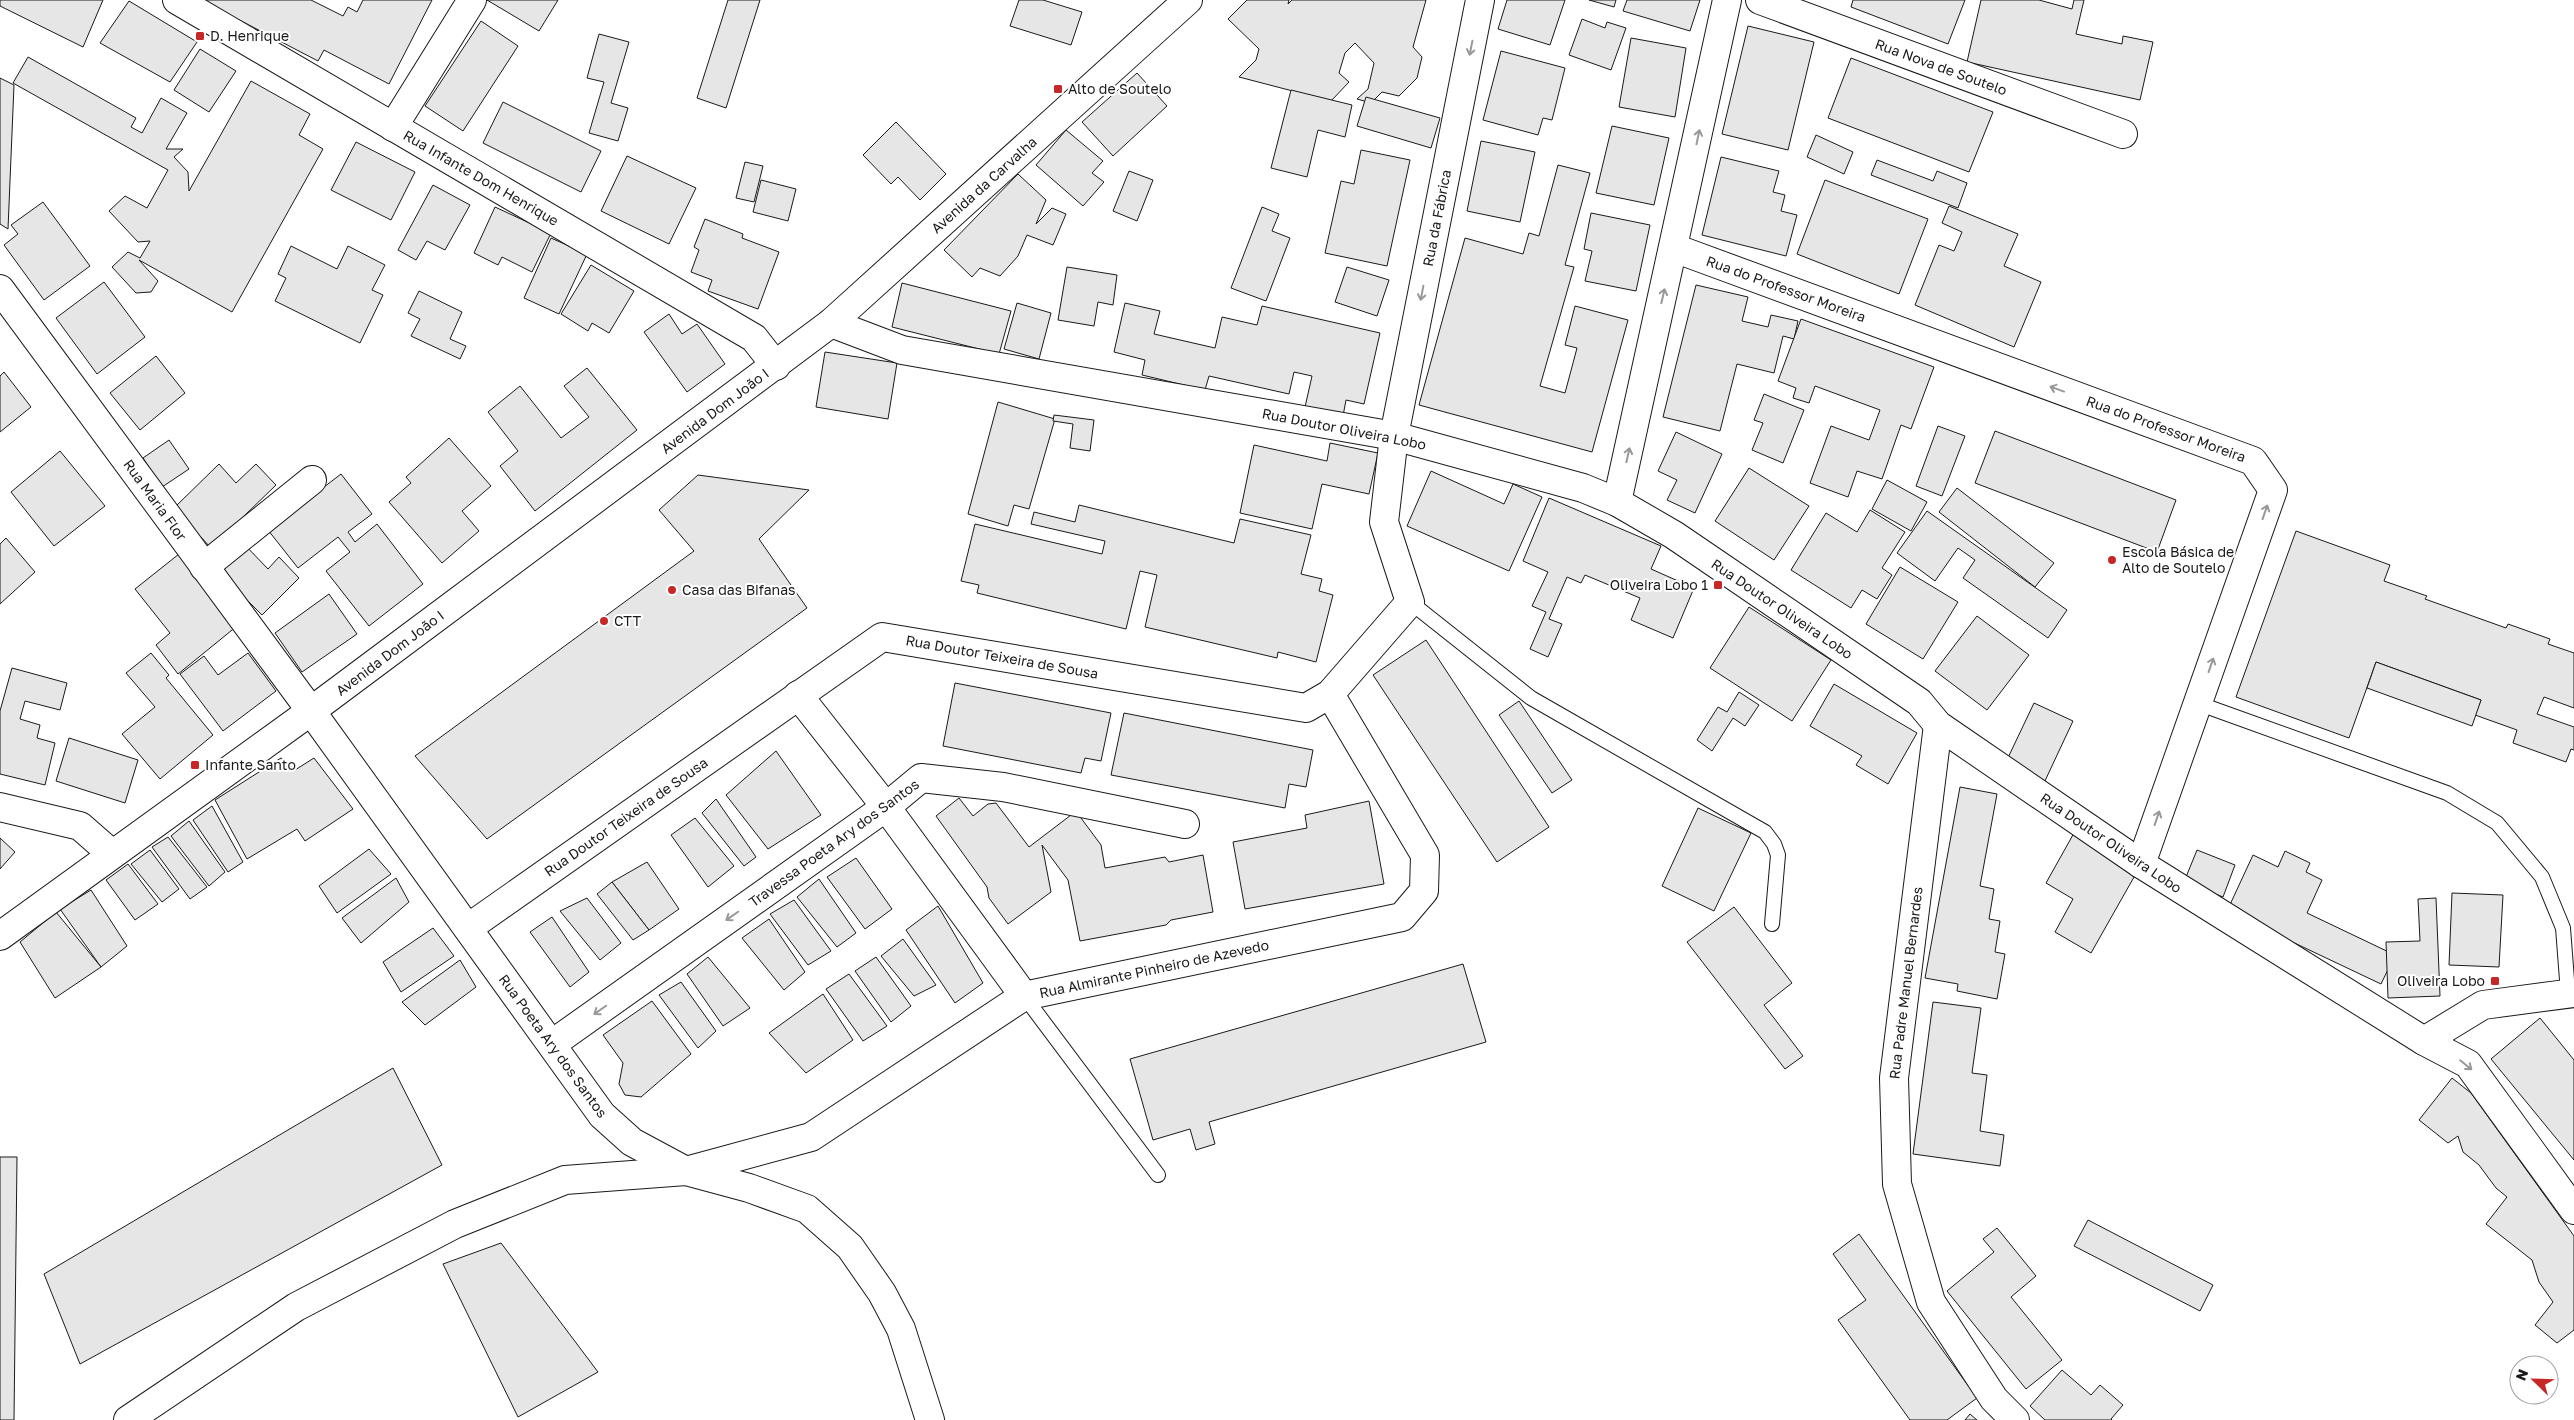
<svg xmlns="http://www.w3.org/2000/svg" width="2574" height="1420" viewBox="0 0 2574 1420" font-family="'Golos Text',sans-serif">
<rect width="100%" height="100%" fill="#fff"/>
<!-- building -->
<g fill="#e6e6e6" stroke="#1a1a1a">
<polygon points="0,0 103,0 83,47 0,6"/>
<polygon points="201,0 311,0 343,16 348,7 357,12 363,0 432,0 389,84 324,50 318,61"/>
<polygon points="487,0 558,0 539,31"/>
<polygon points="728,0 760,0 726,108 697,98"/>
<polygon points="1019,0 1043,0 1082,12 1071,45 1010,26"/>
<polygon points="1247,0 1289,0 1288,4 1292,0 1426,0 1413,47 1422,57 1417,78 1399,96 1382,92 1371,103 1357,99 1368,89 1374,63 1355,43 1345,53 1339,73 1349,82 1331,101 1239,77 1256,60 1259,49 1228,19"/>
<polygon points="1507,0 1565,0 1550,45 1498,29"/>
<polygon points="1589,0 1616,0 1614,7"/>
<polygon points="1627,0 1700,0 1690,31 1623,11"/>
<polygon points="1853,0 1965,0 1948,44 1851,7"/>
<polygon points="1981,0 2039,0 2072,9 2074,0 2084,0 2076,34 2122,44 2123,36 2153,42 2140,100 1967,62"/>
<polygon points="129,1 197,42 170,82 100,43"/>
<polygon points="1582,19 1605,28 1607,22 1626,28 1611,70 1569,55"/>
<polygon points="481,21 518,46 463,131 425,106"/>
<polygon points="1748,26 1814,42 1788,150 1722,134"/>
<polygon points="599,34 629,42 611,103 628,108 618,141 589,133 604,82 587,78"/>
<polygon points="1631,38 1686,48 1675,117 1619,107"/>
<polygon points="200,49 236,71 209,112 174,90"/>
<polygon points="1501,51 1565,68 1552,120 1543,118 1538,135 1483,120"/>
<polygon points="28,57 136,118 131,127 142,133 161,98 187,113 166,149 183,149 174,157 188,172 189,191 251,81 310,114 299,135 323,149 232,312 139,260 158,281 151,292 136,293 112,267 128,252 140,258 150,241 138,242 109,211 125,196 147,208 168,170 13,83"/>
<polygon points="1851,58 1993,112 1969,172 1828,118"/>
<polygon points="1137,73 1167,106 1113,156 1082,122"/>
<polygon points="0,78 14,85 8,229 0,224"/>
<polygon points="1291,90 1352,105 1345,137 1318,130 1307,177 1271,168"/>
<polygon points="1366,97 1440,118 1431,148 1357,126"/>
<polygon points="503,102 601,151 581,192 483,143"/>
<polygon points="896,122 946,174 920,200 898,177 891,184 863,155"/>
<polygon points="1612,126 1669,138 1654,205 1596,193"/>
<polygon points="1066,130 1103,161 1092,173 1104,182 1083,206 1036,165"/>
<polygon points="1816,135 1853,152 1844,174 1807,157"/>
<polygon points="1481,141 1535,152 1520,222 1467,211"/>
<polygon points="356,142 415,172 391,220 331,190"/>
<polygon points="1361,150 1410,160 1387,266 1325,253 1341,181 1354,184"/>
<polygon points="627,156 696,188 669,244 601,211"/>
<polygon points="1721,157 1779,171 1773,192 1785,195 1781,211 1797,215 1786,256 1702,235"/>
<polygon points="1877,160 1933,181 1937,171 1967,183 1958,208 1871,175"/>
<polygon points="745,162 763,166 754,202 736,198"/>
<polygon points="1558,165 1590,173 1565,265 1574,267 1540,386 1565,393 1577,348 1565,345 1575,306 1628,320 1592,452 1419,405 1465,238 1523,254 1529,233 1539,236"/>
<polygon points="1129,171 1153,180 1137,221 1113,211"/>
<polygon points="1018,174 1046,200 1036,224 1052,208 1066,214 1053,245 1027,235 1018,256 1000,276 980,268 972,277 944,250"/>
<polygon points="761,180 796,189 788,221 753,212"/>
<polygon points="1825,180 1928,219 1899,294 1797,254"/>
<polygon points="433,185 470,205 445,250 427,241 416,260 398,250"/>
<polygon points="43,202 90,266 44,300 4,245 18,234 11,225"/>
<polygon points="1949,206 2018,234 2004,266 2041,282 2014,347 1915,305 1939,245 1954,251 1962,232 1942,223"/>
<polygon points="495,207 551,233 532,272 502,257 498,265 474,253"/>
<polygon points="1262,207 1279,214 1272,231 1290,238 1266,301 1231,288"/>
<polygon points="1591,213 1650,225 1636,291 1585,281 1592,251 1584,249"/>
<polygon points="705,219 743,234 742,238 779,252 758,309 708,291 712,280 691,272 699,250 694,247"/>
<polygon points="551,238 587,254 559,314 524,298"/>
<polygon points="291,246 337,269 348,246 385,265 372,290 383,295 360,343 275,301 286,278 278,274"/>
<polygon points="591,265 634,291 609,333 592,323 588,331 561,314"/>
<polygon points="1067,267 1117,275 1113,305 1098,302 1094,326 1058,320"/>
<polygon points="1347,267 1389,280 1377,316 1335,302"/>
<polygon points="104,282 145,337 97,374 56,318"/>
<polygon points="902,283 1011,311 999,354 892,327"/>
<polygon points="1696,285 1748,297 1742,321 1768,327 1771,315 1798,321 1794,339 1783,336 1774,373 1737,364 1720,431 1663,417"/>
<polygon points="419,291 462,312 450,339 466,346 460,359 411,336 420,319 408,313"/>
<polygon points="1017,303 1051,313 1039,359 1004,349"/>
<polygon points="1125,303 1160,311 1154,334 1215,348 1222,317 1257,325 1262,306 1380,333 1364,404 1346,400 1343,416 1305,407 1312,376 1294,372 1289,394 1209,376 1205,390 1142,375 1145,360 1114,352"/>
<polygon points="669,314 682,334 697,324 725,364 687,392 644,332"/>
<polygon points="1801,319 1934,367 1911,429 1901,425 1882,479 1857,471 1848,497 1810,483 1831,426 1869,440 1880,410 1815,386 1809,403 1793,398 1796,388 1778,381"/>
<polygon points="825,352 897,363 888,419 816,407"/>
<polygon points="156,356 185,393 140,430 110,393"/>
<polygon points="587,368 637,430 535,511 500,466 518,451 488,412 520,386 561,438 589,417 564,386"/>
<polygon points="4,372 31,407 0,432 0,376"/>
<polygon points="1764,394 1804,410 1783,463 1752,450 1763,423 1754,420"/>
<polygon points="998,402 1055,419 1029,509 1014,505 1008,526 968,514"/>
<polygon points="1054,415 1094,420 1090,451 1070,448 1073,424 1053,421"/>
<polygon points="1938,426 1965,436 1942,496 1916,486"/>
<polygon points="1995,431 2176,500 2157,552 1975,483"/>
<polygon points="1676,432 1722,454 1695,513 1667,500 1677,480 1658,471"/>
<polygon points="449,438 491,486 462,511 479,531 442,563 389,502 411,483 406,477"/>
<polygon points="169,440 189,469 162,487 143,458"/>
<polygon points="1330,443 1378,453 1369,494 1322,484 1312,529 1240,513 1254,445 1327,461"/>
<polygon points="60,451 105,506 54,546 11,492"/>
<polygon points="219,464 236,483 256,464 276,485 211,548 174,508"/>
<polygon points="1749,468 1809,506 1774,560 1715,521"/>
<polygon points="1431,471 1504,504 1513,484 1542,497 1509,571 1407,526"/>
<polygon points="341,474 372,514 348,532 355,542 377,524 423,584 369,626 326,571 350,552 338,537 298,568 268,530"/>
<polygon points="698,475 809,490 759,539 807,608 487,839 415,756 694,551 659,510"/>
<polygon points="1887,480 1927,502 1911,531 1872,509"/>
<polygon points="1957,488 2054,563 2035,587 1939,512"/>
<polygon points="1549,498 1661,546 1651,569 1694,588 1673,638 1631,620 1640,598 1585,575 1581,583 1567,577 1549,619 1562,624 1548,657 1530,649 1546,612 1532,606 1548,572 1523,561"/>
<polygon points="1079,505 1234,543 1240,519 1311,535 1301,574 1322,579 1319,591 1333,595 1316,662 1278,652 1277,658 1145,627 1157,575 1140,571 1126,629 977,593 979,585 961,581 975,524 1102,554 1105,541 1031,524 1034,512 1075,522"/>
<polygon points="1870,510 1905,532 1882,568 1892,575 1877,599 1862,590 1851,608 1791,570 1826,513 1857,532"/>
<polygon points="1927,511 2067,610 2048,638 1963,578 1975,560 1958,548 1935,581 1897,553"/>
<polygon points="2296,531 2390,565 2384,581 2427,596 2425,599 2506,628 2508,624 2550,639 2548,644 2574,653 2574,708 2544,697 2537,714 2574,727 2574,750 2571,749 2566,762 2513,743 2517,730 2475,715 2481,700 2376,662 2349,738 2236,697"/>
<polygon points="6,538 35,572 0,604 0,544"/>
<polygon points="243,543 268,569 279,557 299,578 262,615 217,570"/>
<polygon points="179,554 237,626 178,674 156,645 170,633 135,589"/>
<polygon points="1900,567 1958,602 1923,659 1866,624"/>
<polygon points="329,594 357,634 302,672 275,633"/>
<polygon points="1749,607 1831,660 1792,721 1710,668"/>
<polygon points="1977,616 2029,655 1987,710 1935,671"/>
<polygon points="1426,640 1549,827 1497,862 1373,675"/>
<polygon points="151,653 169,675 166,678 213,735 160,779 122,734 155,707 126,673"/>
<polygon points="248,653 276,691 223,731 180,674 204,656 218,675"/>
<polygon points="2376,662 2481,700 2472,726 2367,688"/>
<polygon points="12,668 67,683 60,710 25,701 20,719 40,725 37,738 55,743 45,785 0,774 0,711"/>
<polygon points="955,683 1111,713 1101,761 1085,758 1081,773 943,746"/>
<polygon points="1834,684 1917,733 1888,784 1856,765 1862,756 1810,726"/>
<polygon points="1739,692 1759,705 1745,726 1733,718 1712,751 1697,740 1718,707 1727,712"/>
<polygon points="1519,701 1572,780 1552,793 1499,715"/>
<polygon points="2034,703 2073,721 2044,783 2005,764"/>
<polygon points="1124,713 1313,750 1306,787 1289,784 1285,808 1111,775"/>
<polygon points="69,738 138,760 125,803 56,781"/>
<polygon points="776,751 821,815 768,849 726,795"/>
<polygon points="281,758 295,770 314,758 353,809 305,841 297,829 247,859 215,800"/>
<polygon points="1960,787 1997,794 1980,886 1994,889 1989,919 2000,921 1995,952 2005,954 1997,999 1957,991 1958,984 1925,978"/>
<polygon points="959,798 973,816 988,804 996,803 1029,847 1071,815 1078,814 1101,845 1105,868 1165,857 1169,862 1203,855 1213,912 1171,920 1166,925 1080,941 1068,880 1042,845 1051,892 1008,924 989,898 987,887 936,816"/>
<polygon points="716,799 756,857 744,866 702,813"/>
<polygon points="1369,801 1384,884 1245,909 1233,842 1307,828 1305,815"/>
<polygon points="212,806 243,862 228,872 193,820"/>
<polygon points="1698,808 1751,833 1714,911 1662,886"/>
<polygon points="695,818 734,866 708,887 671,835"/>
<polygon points="189,821 225,872 209,886 171,836"/>
<polygon points="2074,833 2138,870 2091,953 2055,932 2073,899 2046,883"/>
<polygon points="168,837 207,887 190,899 152,847"/>
<polygon points="0,838 15,852 0,869"/>
<polygon points="369,849 391,874 337,913 319,886"/>
<polygon points="150,850 179,889 162,902 131,864"/>
<polygon points="2197,850 2235,865 2223,897 2184,882"/>
<polygon points="2285,851 2310,863 2306,872 2322,880 2307,913 2395,955 2381,984 2227,911 2253,855 2278,867"/>
<polygon points="856,858 892,909 865,929 827,877"/>
<polygon points="647,862 679,909 649,930 612,882"/>
<polygon points="128,864 158,904 135,920 106,880"/>
<polygon points="396,878 409,902 361,943 342,918"/>
<polygon points="819,879 856,933 837,947 797,897"/>
<polygon points="612,882 649,930 633,940 597,894"/>
<polygon points="91,890 127,946 101,967 60,909"/>
<polygon points="2452,893 2503,895 2499,967 2449,965"/>
<polygon points="587,898 621,943 600,960 560,911"/>
<polygon points="2436,898 2440,996 2388,998 2386,942 2420,941 2418,899"/>
<polygon points="794,900 831,951 808,965 770,914"/>
<polygon points="938,906 983,983 955,1003 906,930"/>
<polygon points="1734,907 1792,983 1764,1005 1803,1056 1785,1069 1687,942"/>
<polygon points="56,912 101,967 55,998 20,942"/>
<polygon points="552,917 589,972 570,987 530,932"/>
<polygon points="769,919 805,972 784,990 742,938"/>
<polygon points="433,928 454,956 401,992 383,962"/>
<polygon points="903,939 936,985 914,996 881,956"/>
<polygon points="708,957 750,1008 723,1026 687,974"/>
<polygon points="876,957 911,1006 891,1022 855,971"/>
<polygon points="460,960 476,987 425,1025 402,1002"/>
<polygon points="1463,964 1486,1042 1209,1122 1215,1144 1196,1150 1190,1129 1153,1140 1130,1059"/>
<polygon points="849,974 887,1026 863,1041 826,989"/>
<polygon points="681,982 716,1031 698,1048 659,995"/>
<polygon points="823,994 853,1040 806,1073 769,1033"/>
<polygon points="652,1001 691,1054 641,1097 625,1095 619,1084 623,1063 603,1035"/>
<polygon points="1933,1002 1981,1008 1972,1073 1987,1075 1980,1131 2004,1135 2000,1166 1913,1154"/>
<polygon points="2540,1018 2574,1060 2574,1160 2491,1059"/>
<polygon points="393,1068 442,1165 80,1364 44,1274"/>
<polygon points="2452,1078 2471,1093 2574,1236 2574,1330 2557,1343 2535,1325 2553,1302 2539,1282 2532,1260 2486,1224 2507,1197 2496,1188 2479,1165 2463,1152 2458,1136 2448,1143 2419,1120"/>
<polygon points="0,1157 17,1157 14,1420 0,1420"/>
<polygon points="2088,1220 2213,1285 2200,1311 2074,1246"/>
<polygon points="1997,1228 2036,1276 2011,1297 2062,1360 2026,1389 1947,1291 1994,1252 1983,1239"/>
<polygon points="1859,1234 1977,1398 1947,1420 1910,1420 1838,1320 1866,1300 1833,1254"/>
<polygon points="501,1243 598,1372 518,1417 443,1264"/>
<polygon points="2062,1370 2091,1395 2100,1385 2123,1405 2111,1419 2112,1420 2045,1420 2030,1406"/>
<polygon points="1970,1414 1977,1420 1965,1420"/>
</g>
<g fill="none" stroke-linecap="round" stroke-linejoin="round">
<!-- service casing -->
<g stroke="#1a1a1a" stroke-width="16">
<g id="service">
<polyline points="1410,602 1531,698 1765,832 1774,844 1778,855 1772,924"/>
<polyline points="2197,703 2447,793 2497,823 2542,877 2563,928 2568,993"/>
<polyline points="1024,996 1158,1175"/>
</g>
</g>
<!-- minor casing -->
<g stroke="#1a1a1a" stroke-width="30">
<g id="minor">
<polyline points="177,0 754,338 776,366"/>
<polyline points="1760,0 2123,134"/>
<polyline points="393,127 472,0"/>
<polyline points="1674,248 2253,461 2273,490 2141,864"/>
<polyline points="0,289 311,711 602,1115 632,1142 686,1171 749,1188 807,1209 850,1247 882,1293 901,1329 930,1420"/>
<polyline points="831,323 902,350 1394,436 1583,488 1617,502 1674,535 1919,702 1938,725 2141,864 2424,1041 2468,1064 2574,1210"/>
<polyline points="1617,502 1727,0"/>
<polyline points="204,567 312,480"/>
<polyline points="798,695 886,807 1024,996 1402,917 1424,891 1425,855 1330,694"/>
<polyline points="1938,725 1894,1078 1897,1184 1931,1302 1994,1399 2015,1420"/>
<polyline points="0,807 80,826 112,854"/>
<polyline points="468,928 882,637 1306,708 1330,694 1410,602 1384,522 1394,436 1480,0"/>
<polyline points="2424,1041 2483,1005 2574,993"/>
<polyline points="552,1044 886,807 921,778 1003,787 1185,824"/>
<polyline points="128,1420 296,1307 455,1224 565,1180 686,1171 811,1137 1024,996"/>
</g>
</g>
<!-- tertiary casing -->
<g stroke="#1a1a1a" stroke-width="30">
<polyline id="tertiary" points="0,936 311,711 831,323 1188,0"/>
</g>
<!-- service -->
<use href="#service" stroke="#fff" stroke-width="14"/>
<!-- minor -->
<use href="#minor" stroke="#fff" stroke-width="28"/>
<!-- tertiary -->
<use href="#tertiary" stroke="#fff" stroke-width="28"/>
</g>
<!-- one-way arrows -->
<defs><path id="oneway-shaft" d="M-6 0H5M1.5-3L5.5 0L1.5 3" fill="none" stroke-width="1.6" stroke-linecap="round" stroke-linejoin="round" transform="scale(1.25)"/></defs>
<g stroke="#989898">
<use href="#oneway-shaft" transform="translate(1471 48) rotate(101)"/>
<use href="#oneway-shaft" transform="translate(1698 137) rotate(-78)"/>
<use href="#oneway-shaft" transform="translate(1422 293) rotate(101)"/>
<use href="#oneway-shaft" transform="translate(1663 296) rotate(-77)"/>
<use href="#oneway-shaft" transform="translate(2057 389) rotate(-160)"/>
<use href="#oneway-shaft" transform="translate(1628 455) rotate(-77)"/>
<use href="#oneway-shaft" transform="translate(2265 512) rotate(-71)"/>
<use href="#oneway-shaft" transform="translate(2211 665) rotate(-71)"/>
<use href="#oneway-shaft" transform="translate(2157 818) rotate(-71)"/>
<use href="#oneway-shaft" transform="translate(732 916) rotate(145)"/>
<use href="#oneway-shaft" transform="translate(600 1010) rotate(145)"/>
<use href="#oneway-shaft" transform="translate(2466 1065) rotate(39)"/>
</g>
<!-- markers -->
<g fill="#c62828" stroke="#fff" stroke-width="2">
<rect x="195" y="31" width="10" height="10" rx="2.5"/>
<rect x="1053" y="84" width="10" height="10" rx="2.5"/>
<circle cx="2112" cy="560" r="5"/>
<rect x="1713" y="580" width="10" height="10" rx="2.5"/>
<circle cx="672" cy="590" r="5"/>
<circle cx="604" cy="621" r="5"/>
<rect x="190" y="760" width="10" height="10" rx="2.5"/>
<rect x="2490" y="976" width="10" height="10" rx="2.5"/>
</g>
<g text-anchor="middle" stroke-width="4" stroke-linejoin="round" paint-order="stroke">
<!-- poi labels -->
<g font-size="14" fill="#1a1a1a" stroke="#fff" text-anchor="start">
<text x="210" y="41">D. Henrique</text>
<text x="1068" y="94">Alto de Soutelo</text>
<text x="2122" y="557">Escola Básica de<tspan x="2122" dy="16">Alto de Soutelo</tspan></text>
<text x="1708" y="590" text-anchor="end">Oliveira Lobo 1</text>
<text x="682" y="595">Casa das Bifanas</text>
<text x="614" y="626">CTT</text>
<text x="205" y="770">Infante Santo</text>
<text x="2485" y="986" text-anchor="end">Oliveira Lobo</text>
</g>
<!-- street labels -->
<g font-size="14" fill="#1a1a1a" stroke="#fff">
<text transform="translate(1941 67) rotate(20)" y="5">Rua Nova de Soutelo</text>
<text transform="translate(481 178) rotate(30)" y="5">Rua Infante Dom Henrique</text>
<text transform="translate(984 185) rotate(-42)" y="5">Avenida da Carvalha</text>
<text transform="translate(1437 218) rotate(-79)" y="5">Rua da Fábrica</text>
<text transform="translate(1786 289) rotate(20)" y="5">Rua do Professor Moreira</text>
<text transform="translate(715 411) rotate(-37)" y="5">Avenida Dom João I</text>
<text transform="translate(1344 429) rotate(11)" y="5">Rua Doutor Oliveira Lobo</text>
<text transform="translate(2166 429) rotate(20)" y="5">Rua do Professor Moreira</text>
<text transform="translate(155 500) rotate(54)" y="5">Rua Maria Flor</text>
<text transform="translate(1782 609) rotate(34)" y="5">Rua Doutor Oliveira Lobo</text>
<text transform="translate(390 653) rotate(-37)" y="5">Avenida Dom João I</text>
<text transform="translate(1002 657) rotate(10)" y="5">Rua Doutor Teixeira de Sousa</text>
<text transform="translate(626 817) rotate(-35)" y="5">Rua Doutor Teixeira de Sousa</text>
<text transform="translate(834 843) rotate(-36)" y="5">Travessa Poeta Ary dos Santos</text>
<text transform="translate(2111 843) rotate(34)" y="5">Rua Doutor Oliveira Lobo</text>
<text transform="translate(1154 969) rotate(-12)" y="5">Rua Almirante Pinheiro de Azevedo</text>
<text transform="translate(1906 983) rotate(-83)" y="5">Rua Padre Manuel Bernardes</text>
<text transform="translate(553 1046) rotate(54)" y="5">Rua Poeta Ary dos Santos</text>
</g>
</g>
<!-- north arrow -->
<g transform="translate(2534 1380) rotate(293)"><circle r="24" fill="#ffffff" stroke="#a3a3a3"/>
<path d="M0-4L9 19L0 12L-9 19Z" fill="#c62828"/>
<text y="-8" font-size="14" font-weight="bold" text-anchor="middle" fill="#1a1a1a">N</text>
</g>
</svg>
